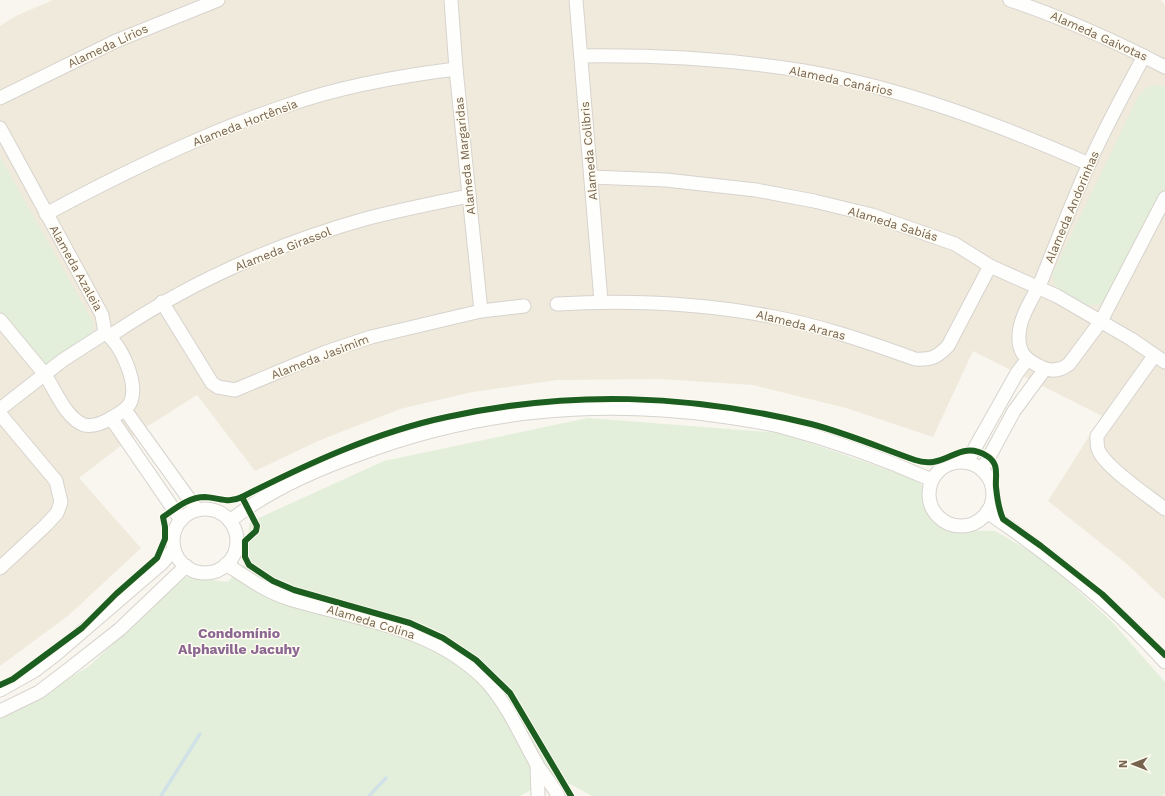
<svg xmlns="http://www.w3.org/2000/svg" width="1165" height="796" viewBox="0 0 1165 796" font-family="'Work Sans',sans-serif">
<rect width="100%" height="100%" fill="#f8f6ef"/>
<!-- residential -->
<polygon fill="#f0eadd" points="53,0 1161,0 1165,5 1165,600 1127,564 1048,501 1102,416 973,351 933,437 846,408 753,385 660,379 557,380 472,392 400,409 318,441 255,471 197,395 140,431 79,478 141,548 69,615 0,666 0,26 16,16"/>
<!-- green -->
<g fill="#e3efda">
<path d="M1160,85L1165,87V202L1106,302C1090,309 1073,303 1060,292C1056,289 1054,280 1052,275L1138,97L1147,87Z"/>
<polygon points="0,157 94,324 91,338 51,367 38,366 0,329"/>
<polygon points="588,418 781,433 917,480 933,497 950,530 995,531 1045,560 1112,622 1165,682 1165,793 1163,796 592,796 570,784 544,783 520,796 0,796 0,719 88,667 185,577 228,582 245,563 250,522 384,461"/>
</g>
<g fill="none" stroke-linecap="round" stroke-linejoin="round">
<!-- stream -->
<g stroke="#d0e2e8" stroke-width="3.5">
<polyline points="161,796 200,734"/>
<polyline points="369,796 386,778"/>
</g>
<!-- minor casing -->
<g stroke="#d7d3cd" stroke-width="15">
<g id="minor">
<polyline points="451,0 456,69 481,311"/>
<polyline points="576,0 601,301"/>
<path d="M1010,0C1064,18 1115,41 1165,67"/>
<path d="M581,56C656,55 730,59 804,71C902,88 998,124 1089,164"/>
<path d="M1144,56C1125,92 1105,127 1089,164C1072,202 1057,241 1042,279C1034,297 1020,315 1019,335C1018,353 1026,360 1041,367C1051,372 1060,371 1069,364L1101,321L1165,198"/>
<polyline points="0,98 116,41 218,0"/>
<path d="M0,128L102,315L105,333C121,344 138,382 131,401C128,410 116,415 108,420C102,423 92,427 84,425C64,417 55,388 43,372C29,355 15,338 0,320"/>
<polyline points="591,177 666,180 756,190 814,201 872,215 955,244 990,266 1057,296 1131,339 1165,362"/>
<path d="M46,214C124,172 204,133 288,105C342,86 399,76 456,69"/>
<polyline points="162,302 212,383 218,387 235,390 326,352 371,337 481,311 524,306"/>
<path d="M557,304C627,300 699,303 769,316C819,325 868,342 915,359C932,360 937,357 948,346L990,266"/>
<path d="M110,336C187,284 276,244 365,219C400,210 435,203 469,196"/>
<path d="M1154,356L1097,436C1097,440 1097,445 1098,449C1103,466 1150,497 1165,509"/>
<polyline points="0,409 63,360 105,333"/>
<polyline points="125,410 197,510"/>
<polyline points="0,414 56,481 61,502 57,513 46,525 0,568"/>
<polyline points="111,418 181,520"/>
<circle cx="961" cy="494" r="32"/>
<polyline points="967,462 1017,373 1027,360"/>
<polyline points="982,470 1014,411 1045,369"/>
<circle cx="205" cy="541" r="32"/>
<path d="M987,512C1052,556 1113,604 1165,662"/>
<path d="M230,521C267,491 315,470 360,454C473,411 594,399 713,415C735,418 757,421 779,426C832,440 882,458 932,480"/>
<path d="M226,564C246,577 265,591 287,598C357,620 435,626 488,683C508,706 520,734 535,761C541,773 552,783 558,796"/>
<polyline points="0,690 34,671 55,655 162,563 174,549"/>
<polyline points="0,711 39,692 68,670 120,629 186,566"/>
<polyline points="537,765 538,796"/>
</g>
</g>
<!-- minor -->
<use href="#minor" stroke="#fefefd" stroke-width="13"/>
<!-- cycleway casing -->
<g stroke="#fefbf1" stroke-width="8">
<g id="cycleway">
<path d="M242,497C307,464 376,432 447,417C571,390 688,394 811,424C846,433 881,448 915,460C946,471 958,438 987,456C1000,464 995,476 996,487C997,497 999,510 1003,519L1041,546L1102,594L1165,655"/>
<path d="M0,685L13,679L82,628L116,594L157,558L165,539V527L163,517C176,508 189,497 205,497C221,498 227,504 242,497L257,526L256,531L245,541V557L249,565L273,581L294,590L410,623L443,638L476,660L510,693L571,796"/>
</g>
</g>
<!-- cycleway -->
<use href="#cycleway" stroke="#1b5e20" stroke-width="6"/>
</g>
<g text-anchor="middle" stroke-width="3" stroke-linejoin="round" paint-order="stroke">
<!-- street labels -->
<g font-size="12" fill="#76634e" stroke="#fefbf1">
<text transform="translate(1099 36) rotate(24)" y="4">Alameda Gaivotas</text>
<text transform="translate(108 46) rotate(-25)" y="4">Alameda Lírios</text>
<text transform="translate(841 81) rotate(12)" y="4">Alameda Canários</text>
<text transform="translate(245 123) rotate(-21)" y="4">Alameda Hortênsia</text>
<text transform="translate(589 151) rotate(-95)" y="4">Alameda Colibris</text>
<text transform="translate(465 156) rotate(-96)" y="4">Alameda Margaridas</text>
<text transform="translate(1072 207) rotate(-67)" y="4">Alameda Andorinhas</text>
<text transform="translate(893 224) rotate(17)" y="4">Alameda Sabiás</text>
<text transform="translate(283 249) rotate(-21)" y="4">Alameda Girassol</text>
<text transform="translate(76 268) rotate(61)" y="4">Alameda Azaleia</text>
<text transform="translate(801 325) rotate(14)" y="4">Alameda Araras</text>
<text transform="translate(320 357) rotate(-21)" y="4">Alameda Jasimim</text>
<text transform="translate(371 622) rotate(17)" y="4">Alameda Colina</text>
</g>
<!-- quarter labels -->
<g font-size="14" font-weight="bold" fill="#8a6691" stroke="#fefbf1">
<text x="239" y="638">Condomínio<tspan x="239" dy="16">Alphaville Jacuhy</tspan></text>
</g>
</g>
<!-- north arrow -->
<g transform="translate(1133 764) rotate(270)" stroke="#fefbf1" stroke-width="3" paint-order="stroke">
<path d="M0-3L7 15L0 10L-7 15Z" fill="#76634e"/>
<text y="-6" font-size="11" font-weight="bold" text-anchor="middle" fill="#76634e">N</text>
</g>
</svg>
